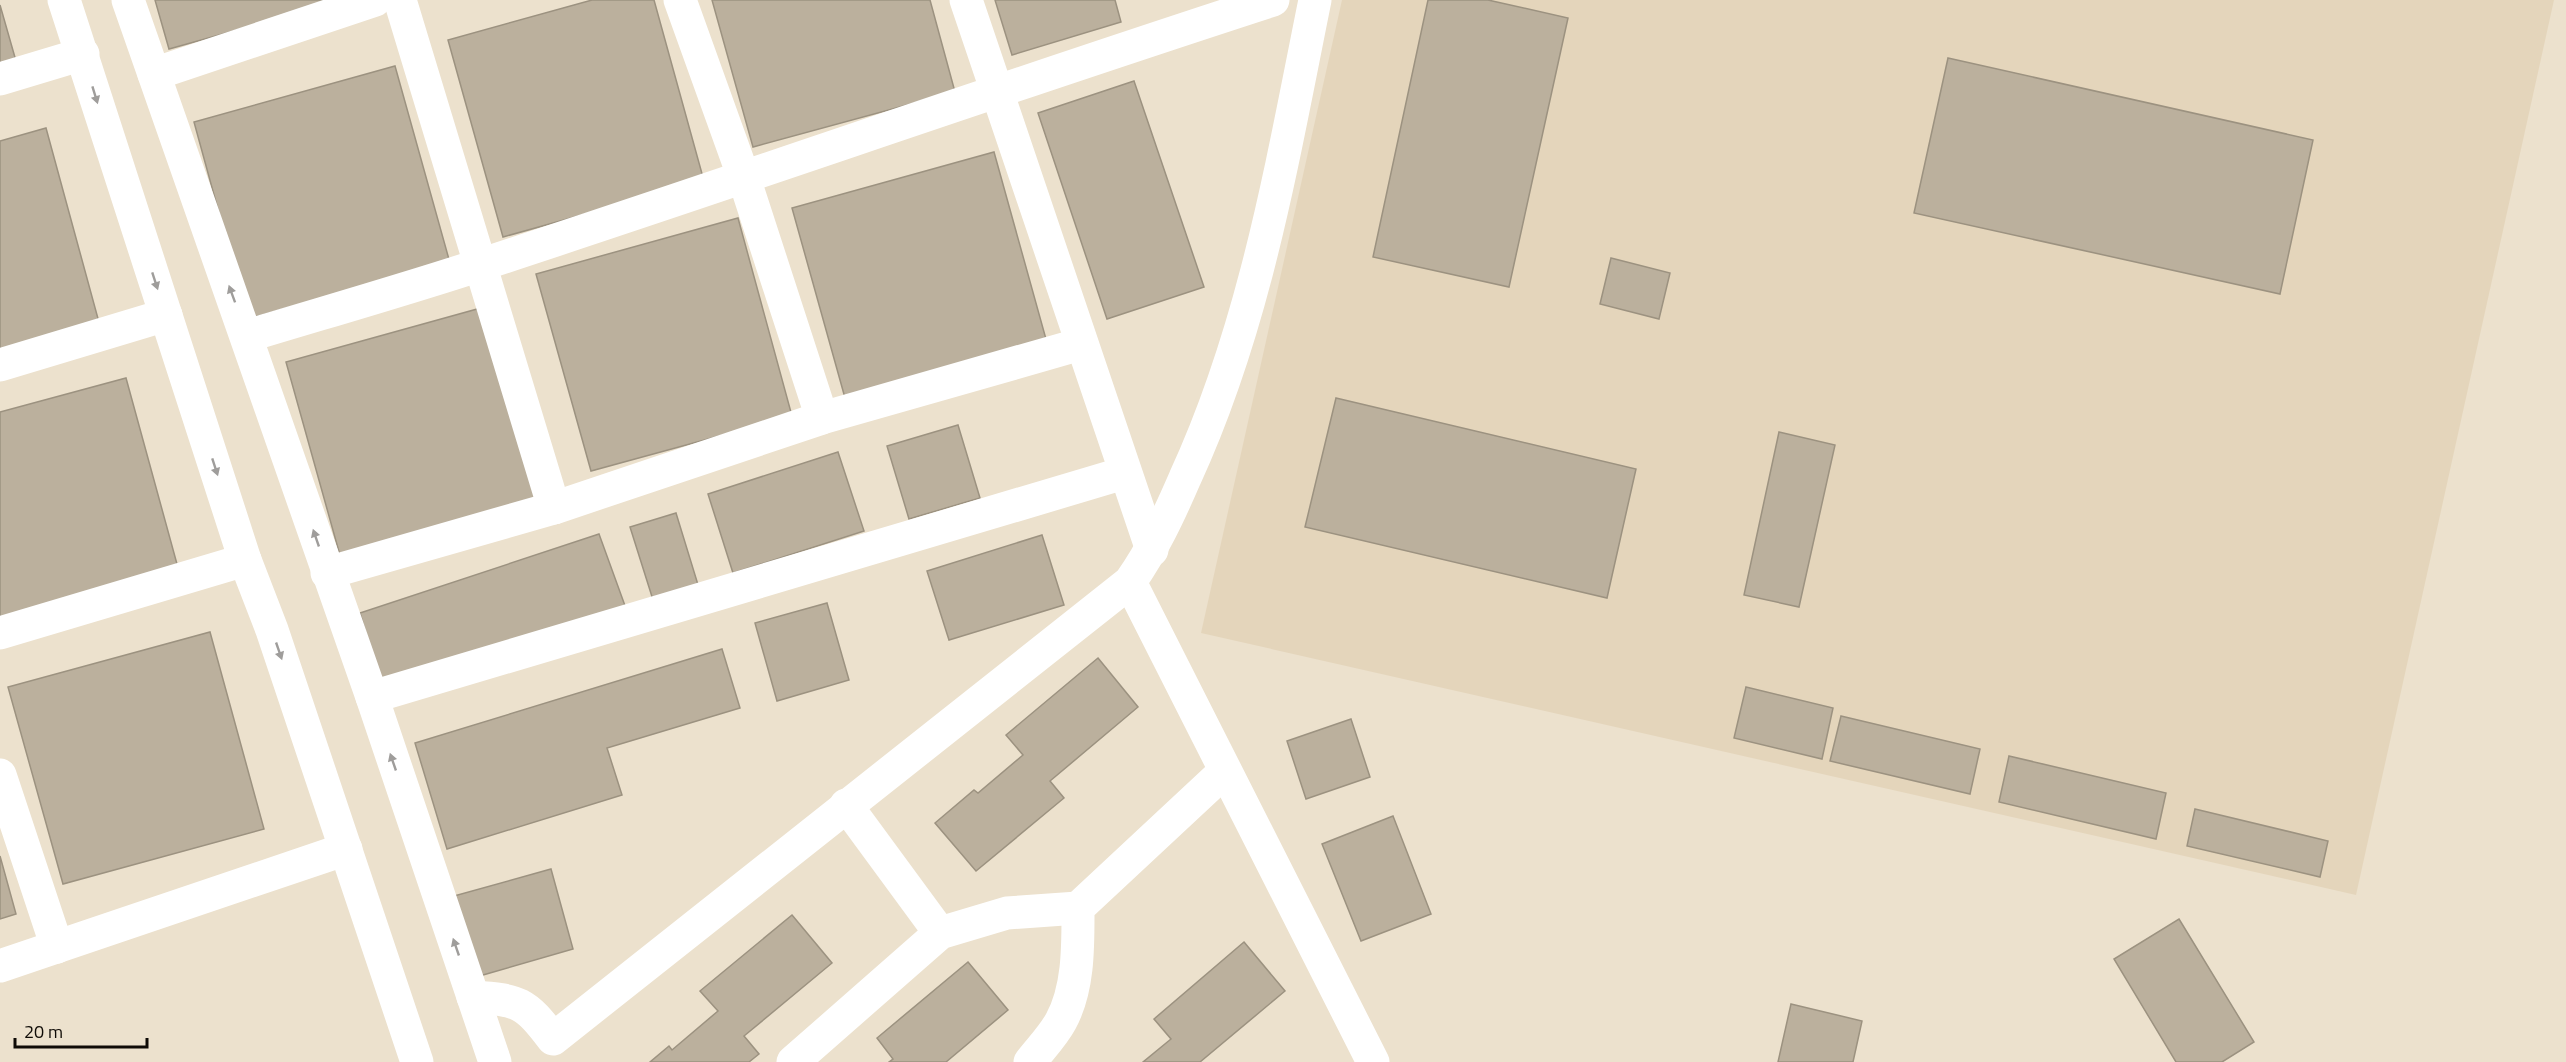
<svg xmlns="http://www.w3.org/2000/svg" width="2566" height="1062" viewBox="0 0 2566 1062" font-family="'Titillium Web',sans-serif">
<rect width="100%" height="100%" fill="#ece1cd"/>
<!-- built -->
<polygon fill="#e4d5bb" points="1342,0 2554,0 2356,895 1201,633"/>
<!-- building -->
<g fill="#bbb09d" stroke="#9c9280" stroke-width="1.5">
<polygon points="155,0 345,0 169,49"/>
<polygon points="592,0 654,0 704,181 503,237 448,40"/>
<polygon points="712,0 930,0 955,92 753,147"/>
<polygon points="995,0 1115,0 1121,22 1012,55"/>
<polygon points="1428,0 1488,0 1568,18 1509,287 1373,257"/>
<polygon points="0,5 16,61 0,65"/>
<polygon points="1948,58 2313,140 2280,294 1914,213"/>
<polygon points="395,66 450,263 248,319 194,122"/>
<polygon points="1134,81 1204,287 1107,319 1038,113"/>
<polygon points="46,128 100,326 0,354 0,141"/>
<polygon points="994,152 1049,350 847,405 792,208"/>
<polygon points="738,218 792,416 591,471 536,274"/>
<polygon points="1611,258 1670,273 1659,319 1600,304"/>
<polygon points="488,306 543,503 341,559 286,362"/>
<polygon points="126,378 180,575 0,625 0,412"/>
<polygon points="1336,398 1636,469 1607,598 1305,527"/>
<polygon points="958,425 980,498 909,519 887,446"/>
<polygon points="1779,432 1835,445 1799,607 1744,595"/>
<polygon points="838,452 864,531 733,573 708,494"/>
<polygon points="676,513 699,588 654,603 630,527"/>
<polygon points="599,534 628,614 382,689 360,613"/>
<polygon points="1042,535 1064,605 949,640 927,571"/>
<polygon points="827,603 849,680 777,701 755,623"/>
<polygon points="210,632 264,829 63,884 8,687"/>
<polygon points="722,649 740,708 607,748 622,795 447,849 415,743"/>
<polygon points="1098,658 1138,707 1050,781 1064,798 976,871 935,823 974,790 978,793 1023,755 1006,735"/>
<polygon points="1746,687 1833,708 1822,759 1734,738"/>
<polygon points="1841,716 1980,749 1970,794 1830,761"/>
<polygon points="1351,719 1370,777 1306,799 1287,741"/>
<polygon points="2009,756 2166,793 2156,839 1999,802"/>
<polygon points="2195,809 2328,841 2320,877 2187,846"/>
<polygon points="1393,816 1431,914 1361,941 1322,844"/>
<polygon points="0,856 16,914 0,919"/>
<polygon points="551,869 573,949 476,977 454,896"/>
<polygon points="792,915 832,963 744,1036 759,1054 749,1062 650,1062 669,1046 672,1050 718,1011 700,991"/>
<polygon points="2179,919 2254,1042 2222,1062 2176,1062 2114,959"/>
<polygon points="1244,942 1285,991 1200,1062 1143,1062 1171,1039 1154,1019"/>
<polygon points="968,962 1008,1010 946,1062 889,1062 893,1059 877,1038"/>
<polygon points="1791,1004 1862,1021 1853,1062 1778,1062"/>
</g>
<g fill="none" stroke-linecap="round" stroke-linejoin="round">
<!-- minor -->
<g stroke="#fff" stroke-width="33">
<polyline points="400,0 554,508"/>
<polyline points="680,0 744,178 822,418"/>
<polyline points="966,0 1152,550"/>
<polyline points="154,74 375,0"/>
<polyline points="0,79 83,54"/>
<path d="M247,336C326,312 407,289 486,263C749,177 1010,85 1273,0"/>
<polyline points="0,365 166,315"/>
<polyline points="327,573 554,508 822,418 1081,344"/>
<polyline points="1130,582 1373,1062"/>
<polyline points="0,633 245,560"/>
<polyline points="372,697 1124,473"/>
<polyline points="0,775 57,947"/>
<polyline points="846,805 940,933"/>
<polyline points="0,966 346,849"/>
<path d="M473,997C519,1000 525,1002 553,1039L1130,582C1153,549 1169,515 1185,478C1255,326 1282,163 1315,0"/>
<polyline points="793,1062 940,933 1007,913 1078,908"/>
<path d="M1030,1062C1040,1049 1053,1036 1061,1021C1079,988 1078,945 1078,908L1225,771"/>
</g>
<!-- primary -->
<g stroke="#fff" stroke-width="33">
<polyline points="64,0 245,560 272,630 417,1062"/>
<polyline points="128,0 372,697 495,1062"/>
</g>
</g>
<!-- one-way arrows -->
<defs><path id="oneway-solid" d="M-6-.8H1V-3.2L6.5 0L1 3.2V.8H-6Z" transform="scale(1.5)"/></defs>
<g fill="#9f9d9b">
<use href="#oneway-solid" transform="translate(95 95) rotate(73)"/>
<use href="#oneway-solid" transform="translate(155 281) rotate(72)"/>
<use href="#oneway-solid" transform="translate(232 294) rotate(-110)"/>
<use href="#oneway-solid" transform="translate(215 467) rotate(72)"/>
<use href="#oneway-solid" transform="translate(316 538) rotate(-109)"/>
<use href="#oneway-solid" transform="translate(279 651) rotate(71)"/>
<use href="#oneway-solid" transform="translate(393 762) rotate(-109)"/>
<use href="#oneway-solid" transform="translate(456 947) rotate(-109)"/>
</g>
<!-- scale -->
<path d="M15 1038v9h132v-9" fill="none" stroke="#0f0b06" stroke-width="3"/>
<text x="24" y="1038" font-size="18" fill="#0f0b06" stroke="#ece1cd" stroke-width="4.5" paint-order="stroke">20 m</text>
</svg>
